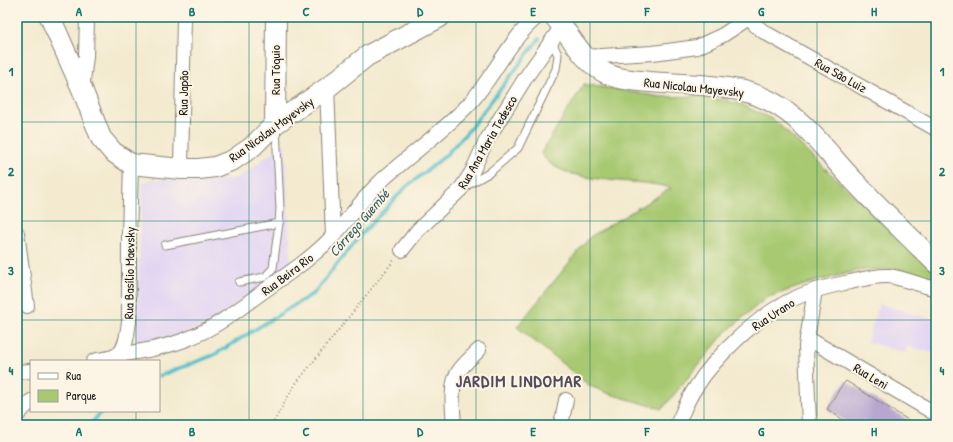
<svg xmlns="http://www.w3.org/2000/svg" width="953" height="442" viewBox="0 0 953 442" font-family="'Patrick Hand',sans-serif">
<rect width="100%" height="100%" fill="#fcf5e5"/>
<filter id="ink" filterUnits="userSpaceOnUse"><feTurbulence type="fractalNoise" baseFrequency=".025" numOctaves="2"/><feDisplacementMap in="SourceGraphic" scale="8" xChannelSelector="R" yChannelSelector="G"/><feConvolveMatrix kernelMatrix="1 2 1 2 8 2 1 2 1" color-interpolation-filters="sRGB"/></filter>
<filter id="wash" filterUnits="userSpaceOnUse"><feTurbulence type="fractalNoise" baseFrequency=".012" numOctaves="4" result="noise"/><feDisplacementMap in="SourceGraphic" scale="16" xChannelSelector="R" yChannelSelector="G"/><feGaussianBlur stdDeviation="0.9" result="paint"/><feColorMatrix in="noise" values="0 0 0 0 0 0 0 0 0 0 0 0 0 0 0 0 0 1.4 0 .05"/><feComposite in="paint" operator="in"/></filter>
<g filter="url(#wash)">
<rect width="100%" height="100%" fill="#f3eacf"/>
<!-- built -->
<g fill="#e1d4f4">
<polygon points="285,143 291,265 214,321 174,337 136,343 142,185 146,181 152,179 211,182 236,178 251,169"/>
<polygon points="879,304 936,320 936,354 907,346 905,353 867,342"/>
</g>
<!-- green -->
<path fill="#a8c972" stroke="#627247" d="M584,84L661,97L704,96L740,104L774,120L936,273V278L899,269L861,270L813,282L766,298L725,333L662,409L610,394L590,386L517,327L590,237L671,188C637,177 560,187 541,153Z"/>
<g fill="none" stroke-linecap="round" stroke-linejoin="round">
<!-- stream -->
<g stroke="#52bfca" stroke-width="3.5">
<polyline points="159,376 214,355 314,293 359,237 406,187 444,157 469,130 539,39"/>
<polyline points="90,425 102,411"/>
</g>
</g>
<g id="blocks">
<!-- building -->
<polygon fill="#b8a6cf" points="846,381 916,425 851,425 827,409 840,388"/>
</g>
</g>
<g filter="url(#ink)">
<use href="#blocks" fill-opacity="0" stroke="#888376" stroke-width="1"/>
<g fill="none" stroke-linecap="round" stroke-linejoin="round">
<!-- lane casing -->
<g stroke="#888376" stroke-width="9">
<g id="lane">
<polyline points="466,186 489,173 518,148 556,69 558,55 552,41"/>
<polyline points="165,245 279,223 280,208 276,128"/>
<polyline points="239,282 265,277 273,268 279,223"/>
</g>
</g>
<!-- street casing -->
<g stroke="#888376" stroke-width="16">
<g id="street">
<polyline points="750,17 755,25 764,32 936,129"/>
<polyline points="584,57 653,53 697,47 723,35 750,17"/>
<polyline points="327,88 333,236"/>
<polyline points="82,89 86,57 87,17"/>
<polyline points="181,169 184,17"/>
<polyline points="17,233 27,306"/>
<polyline points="402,250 418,230 460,190 472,172 486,141 526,77 562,26"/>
<polyline points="807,338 936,414"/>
<path d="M117,355C139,352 167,347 187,339C215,328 238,310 261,293C286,275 311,259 332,237C349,219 362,199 380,182C409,155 443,132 470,103C494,76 509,40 537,17"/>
<path d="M94,361C101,359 109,359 115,356C127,351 127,332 129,322V237L131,164"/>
<polyline points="17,372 31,371"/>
<polyline points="17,415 31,401"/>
<path d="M454,425C453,411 450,387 457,374C462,365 471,358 479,350"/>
<polyline points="561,425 566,400"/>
<path d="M677,425C683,412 688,398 696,387C715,357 755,319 787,302C806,292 828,286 850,282C863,279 876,275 889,276C902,278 923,286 936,289"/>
<polyline points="809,425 806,346 815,290"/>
</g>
</g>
<!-- secondary casing -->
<g stroke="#888376" stroke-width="22">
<g id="secondary">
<polyline points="50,17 82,89 101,138 113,152 131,164 181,169 199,169 215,167 233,160 252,147 275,124 327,88 367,56 440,17"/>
<path d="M555,17C571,36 581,58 602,71C616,80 633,80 649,82C687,85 736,83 770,101C805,119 828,154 855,182C881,210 909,236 936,263"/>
<polyline points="275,124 276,17"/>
</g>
</g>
<!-- path -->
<polyline stroke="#888376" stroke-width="2" stroke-dasharray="1 3" stroke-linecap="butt" points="272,425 294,386 395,259"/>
<!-- lane -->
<use href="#lane" stroke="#fff" stroke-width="7"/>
<!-- street -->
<use href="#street" stroke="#fff" stroke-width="14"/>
<!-- secondary -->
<use href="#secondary" stroke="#fff" stroke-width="20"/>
</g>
</g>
<!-- grid -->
<path fill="none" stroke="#0f766e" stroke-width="1" stroke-opacity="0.55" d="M136,17V361M249,17V425M363,17V425M476,17V425M590,17V425M704,17V425M817,17V425M17,122H936M17,221H936M17,320H936M136,411V425"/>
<g text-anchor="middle" stroke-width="4" stroke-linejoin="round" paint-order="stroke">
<!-- street labels -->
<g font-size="13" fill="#1c1c1c" stroke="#fcf5e5">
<text transform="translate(275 70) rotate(-90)" y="5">Rua Tóquio</text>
<text transform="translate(841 75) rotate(29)" y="5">Rua São Luiz</text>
<text transform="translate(694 87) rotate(6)" y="5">Rua Nicolau Mayevsky</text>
<text transform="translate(183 93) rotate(-89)" y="5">Rua Japão</text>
<text transform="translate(271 129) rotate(-36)" y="5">Rua Nicolau Mayevsky</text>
<text transform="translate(487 142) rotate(-60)" y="5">Rua Ana Maria Tedesco</text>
<text transform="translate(129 273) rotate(-89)" y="5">Rua Basílio Maevsky</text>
<text transform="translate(287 274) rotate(-37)" y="5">Rua Beira Rio</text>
<text transform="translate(773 314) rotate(-33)" y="5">Rua Urano</text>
<text transform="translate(871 376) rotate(31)" y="5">Rua Leni</text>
</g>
<!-- water labels -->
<g font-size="14" font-style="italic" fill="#325d62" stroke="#fcf5e5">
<text transform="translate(359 223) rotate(-49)" y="5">Córrego Guembé</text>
</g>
<!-- district labels -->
<g font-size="17" font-weight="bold" letter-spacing="1" fill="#534c5b" stroke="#fcf5e5">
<text x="519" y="387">JARDIM LINDOMAR</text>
</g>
</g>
<!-- margin -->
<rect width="953" height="442" fill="none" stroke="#fcf5e5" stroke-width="44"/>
<!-- legend -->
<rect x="30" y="360" width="130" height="52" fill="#fcf5e5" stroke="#a29e95"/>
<rect x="38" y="373" width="20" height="6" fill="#ffffff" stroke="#a29e95"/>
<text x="66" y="380" font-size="12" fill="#1c1c1c">Rua</text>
<rect x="38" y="390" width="20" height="12" fill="#a8c972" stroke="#a29e95"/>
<text x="66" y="400" font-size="12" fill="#1c1c1c">Parque</text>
<rect x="22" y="22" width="909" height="398" fill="none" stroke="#0f766e" stroke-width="1.5"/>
<g font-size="13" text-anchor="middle" font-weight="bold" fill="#0f766e">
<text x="79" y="16">A</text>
<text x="192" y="16">B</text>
<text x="306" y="16">C</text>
<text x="420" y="16">D</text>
<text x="533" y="16">E</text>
<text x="647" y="16">F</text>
<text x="761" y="16">G</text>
<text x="874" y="16">H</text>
<text x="11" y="76">1</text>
<text x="942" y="76">1</text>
<text x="11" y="176">2</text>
<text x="942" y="176">2</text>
<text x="11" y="275">3</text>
<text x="942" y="275">3</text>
<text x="11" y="375">4</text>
<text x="942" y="375">4</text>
<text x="79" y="436">A</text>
<text x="192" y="436">B</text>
<text x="306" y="436">C</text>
<text x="420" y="436">D</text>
<text x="533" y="436">E</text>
<text x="647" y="436">F</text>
<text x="761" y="436">G</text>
<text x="874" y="436">H</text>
</g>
</svg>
